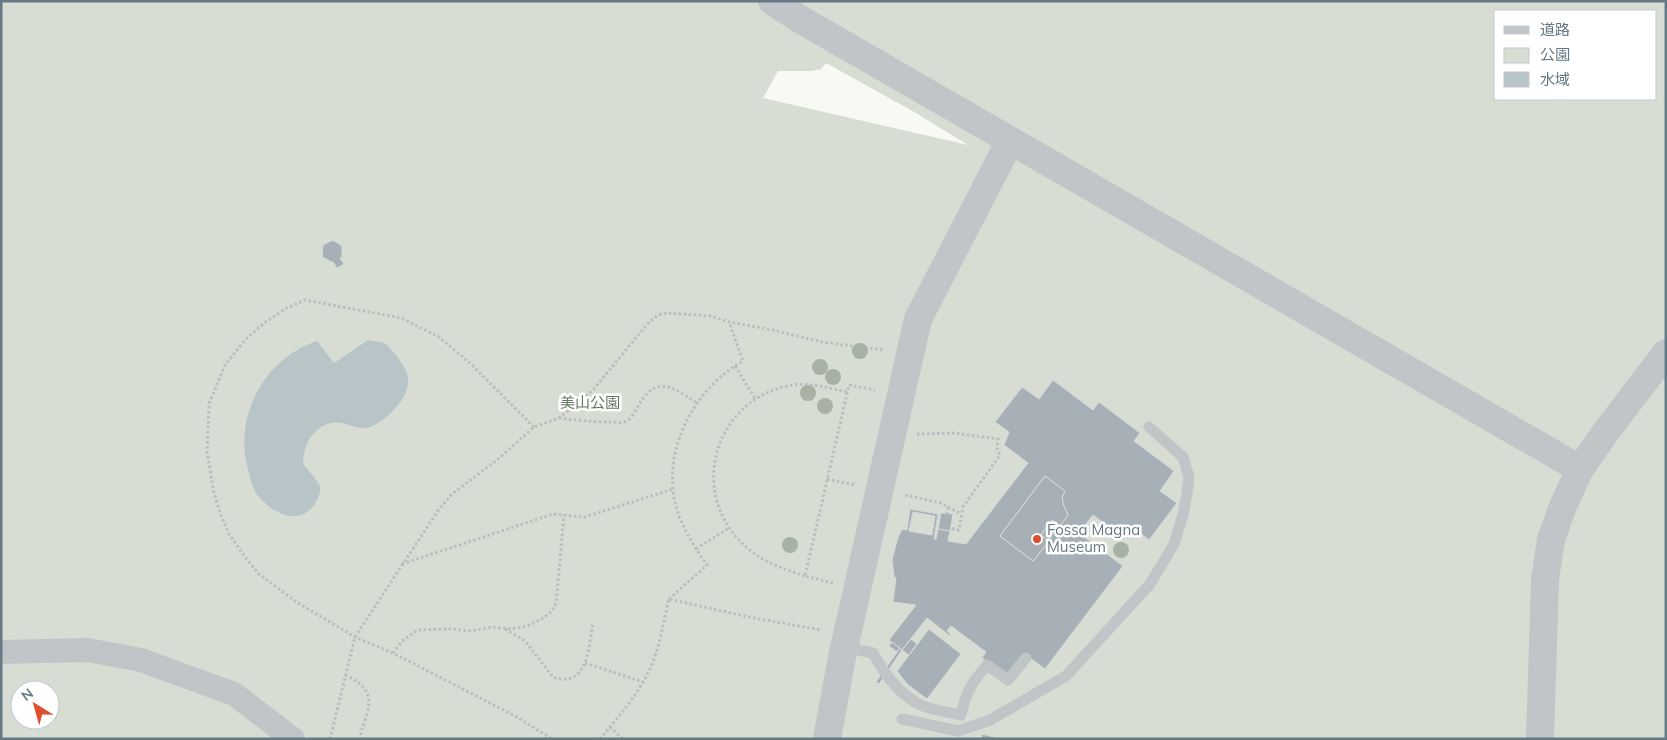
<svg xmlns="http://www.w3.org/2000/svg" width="1667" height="740" viewBox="0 0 1667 740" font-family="Mulish,'Noto Sans JP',sans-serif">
<rect width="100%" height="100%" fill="#f8f8f5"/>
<!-- green -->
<path fill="#d8ddd4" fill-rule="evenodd" d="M1,1H1666V739H1ZM1496,11H1656V99H1496ZM826,63L916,113L968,145L763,98L778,71H812L821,69ZM20,690H50V720H20Z"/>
<!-- water -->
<path fill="#b8c5c8" d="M368,340C374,341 382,342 387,345C390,348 394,353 397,356C401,362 406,369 408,376C411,397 389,418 372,426C354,434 343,414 321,427C308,436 304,447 303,463C306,469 320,482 320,487C321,493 317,501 314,505C298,526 274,514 259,497C253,490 250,478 248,469C233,416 265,358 317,341L334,363Z"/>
<!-- building -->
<g fill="#a7b0b6" stroke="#d9d9d7" fill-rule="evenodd">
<polygon points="333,240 342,246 342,257 340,258 344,264 337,268 333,262 332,262 322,257 323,245"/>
<path d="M1053,380L1093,410L1099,402L1140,433L1134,441L1174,471L1160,491L1177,503L1149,540L1132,527L1124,538L1093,515L1079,533L1123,566L1045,669L1025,654L1008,677L982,658L986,652L951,626L947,631L951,634L950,636L927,618L902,650L889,640L916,605L893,602L896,578L894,577L892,560L898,537L902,529L907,530L910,509L938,514L934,539H936L941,513L953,514L948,541L966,544L1028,463L1004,445L1009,432L995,422L1022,387L1039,399ZM1045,476L1065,491L1062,497L1063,504L1068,515L1060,526L1052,520L1041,535L1049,541L1033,561L1000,536ZM913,512L935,516L932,535L909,531Z"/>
<polygon points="1045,476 1065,491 1062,497 1063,504 1068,515 1060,526 1052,520 1041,535 1049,541 1033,561 1000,536"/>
<polygon points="941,513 953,514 950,531 938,529"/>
<polygon points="929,629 961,654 927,699 907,684 897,671"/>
<polygon points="911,639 917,644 909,655 902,650"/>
<polygon points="892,642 900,648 897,652 889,646"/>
<polygon points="900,648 902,650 879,684 876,682"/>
<polygon points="982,734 1002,739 981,739"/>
</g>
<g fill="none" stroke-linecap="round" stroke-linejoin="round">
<!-- path -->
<g stroke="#bbbec0" stroke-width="3" stroke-dasharray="2.5 2.5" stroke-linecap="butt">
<polyline points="735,366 755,398"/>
<path d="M559,418C575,420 592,422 609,422C614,422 620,423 624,422C631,420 634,413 637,408C656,374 671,386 697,403"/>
<polyline points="534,427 471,364 439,337 401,318 305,300 287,308 264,323 245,340 225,365 209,404 207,452 214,493 221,515 229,534 245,557 259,574 295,601 355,637 393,653 515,716 552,739"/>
<polyline points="917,434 954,433 998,439 997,448 1000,455 963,507 959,530 950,528"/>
<polyline points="827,479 855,485"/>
<polyline points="905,495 941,503 948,507 947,514"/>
<polyline points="948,507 961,514"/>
<polyline points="696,549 729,528"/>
<polyline points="402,564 553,514 585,517 673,489"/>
<path d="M805,576C781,568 759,561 741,542C689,490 715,402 787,386C807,381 827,388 847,392"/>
<polyline points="833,583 805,576 849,385 875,390"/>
<path d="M669,599L707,565C691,542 675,517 673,489C668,438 699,386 743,361L729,322"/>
<path d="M505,629L525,641L553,677C588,690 589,645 593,623"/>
<polyline points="393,653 402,641 418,630 450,629 470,631 493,627 512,629 527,626 540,620 549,614 555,607 557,594 564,515"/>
<polyline points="585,663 643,682"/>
<path d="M345,675C367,685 374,696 365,720C363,727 360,731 361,739"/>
<polyline points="610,727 623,739"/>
<polyline points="330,739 355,637 439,509 452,494 497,460 534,427 559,418 593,390 649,322 658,315 667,313 711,316 729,322 773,330 822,342 884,350"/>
<path d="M600,739C620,715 643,689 654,659C661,640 664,619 669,599L749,617L821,630"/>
</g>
<!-- service -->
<g stroke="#c1c5c8" stroke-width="11">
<path d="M844,647L873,653C885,675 900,696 923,706C935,711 949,712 961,715C967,690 971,684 987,665L1008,680L1026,658"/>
<polyline points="902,719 958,731 990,720 1066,676 1150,584 1174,544 1183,515 1187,493 1189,477 1183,457 1149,427"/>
</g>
<!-- minor -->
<polyline stroke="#c1c5c8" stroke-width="24" points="1,652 88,650 141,660 234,694 293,739"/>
<!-- tertiary -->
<g stroke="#c1c5c8" stroke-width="28">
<polyline points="772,1 798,18 1580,469"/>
<polyline points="827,739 842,657 918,319 1010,141"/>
<polyline points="1540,739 1545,580 1551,539 1563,506 1580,469 1605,433 1666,353"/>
</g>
</g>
<!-- trees -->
<g fill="#a8b2a4">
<circle cx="860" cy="351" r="8"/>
<circle cx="820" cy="367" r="8"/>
<circle cx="833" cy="377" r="8"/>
<circle cx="808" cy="393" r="8"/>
<circle cx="825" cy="406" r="8"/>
<circle cx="790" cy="545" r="8"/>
<circle cx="1121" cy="550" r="8"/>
</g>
<!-- markers -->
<circle fill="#df4e2e" stroke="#fff" stroke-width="2" cx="1037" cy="539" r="5"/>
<g text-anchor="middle" stroke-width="5" stroke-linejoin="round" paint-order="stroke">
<!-- park labels -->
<g font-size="15" fill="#677862" stroke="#fff">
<text x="590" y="408">美山公園</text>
</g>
<!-- poi labels -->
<g font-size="15" fill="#677985" stroke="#fff" text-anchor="start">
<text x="1047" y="535">Fossa Magna<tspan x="1047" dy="17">Museum</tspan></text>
</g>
</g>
<!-- border -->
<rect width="1667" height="740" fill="none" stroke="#677985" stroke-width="5"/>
<!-- legend -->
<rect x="1494" y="10" width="162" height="90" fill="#ffffff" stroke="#c2c9ce"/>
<rect x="1504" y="26" width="25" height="8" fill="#c1c5c8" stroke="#c2c9ce"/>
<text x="1540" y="35" font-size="15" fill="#677985">道路</text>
<rect x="1504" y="48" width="25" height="15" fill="#d8ddd4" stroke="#c2c9ce"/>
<text x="1540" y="60" font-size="15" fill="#677985">公園</text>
<rect x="1504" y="72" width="25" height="15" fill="#b8c5c8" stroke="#c2c9ce"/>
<text x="1540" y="85" font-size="15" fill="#677985">水域</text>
<!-- north arrow -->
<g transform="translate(35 705) rotate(323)"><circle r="24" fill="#ffffff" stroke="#c2c9ce"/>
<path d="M0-4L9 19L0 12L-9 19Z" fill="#df4e2e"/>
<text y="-8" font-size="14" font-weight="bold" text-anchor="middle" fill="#677985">N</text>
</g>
</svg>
